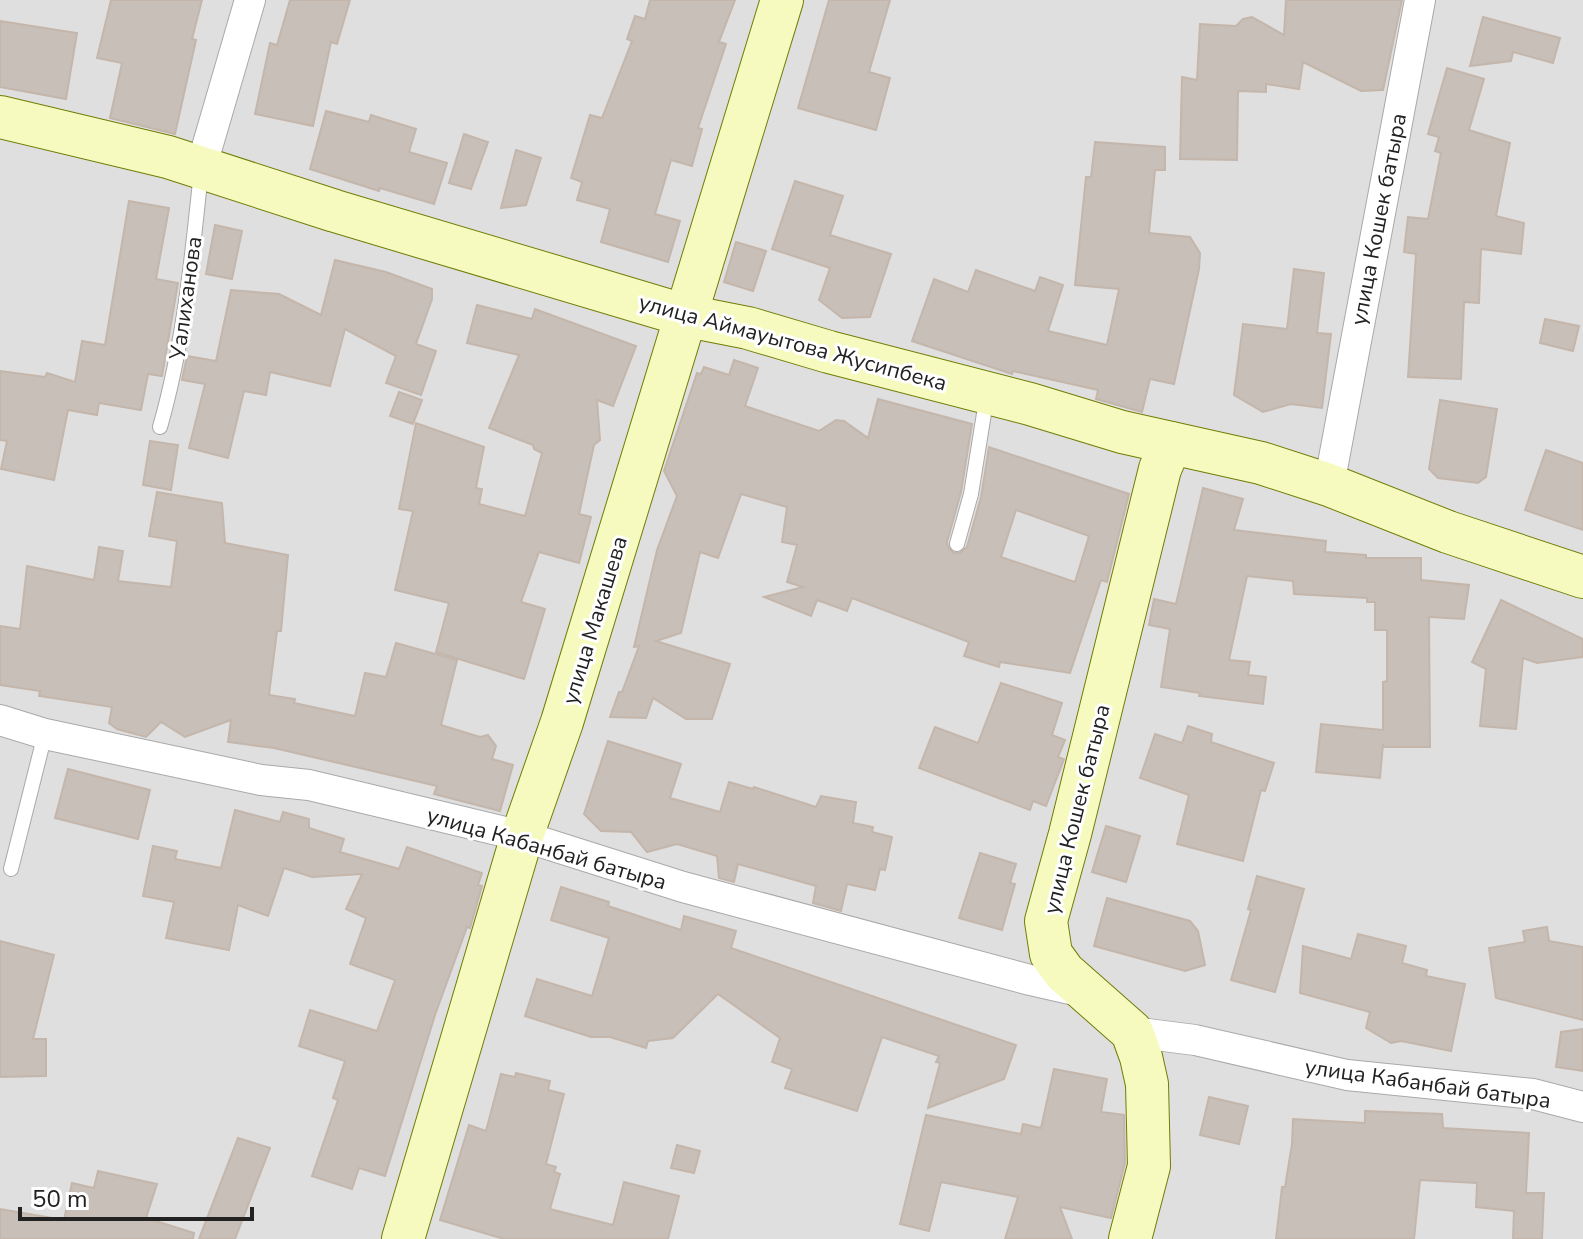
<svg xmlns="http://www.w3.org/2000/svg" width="1583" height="1239" viewBox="0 0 1583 1239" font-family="'Nunito Sans',sans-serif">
<rect width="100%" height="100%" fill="#f2efe9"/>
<!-- residential -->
<rect fill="#e0dfdf" x="0" y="0" width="1583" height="1239"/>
<!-- building -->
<g fill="#c7bfb8" stroke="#c4b6ab" stroke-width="2" fill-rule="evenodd">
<polygon points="111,0 202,0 192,39 196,40 175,134 110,118 122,63 97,58"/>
<polygon points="290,0 350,0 337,44 331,42 313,126 255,114 270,43 277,45"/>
<polygon points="650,0 735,0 719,42 726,44 698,128 702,129 692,166 671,160 655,214 680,221 668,262 601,242 610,209 577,200 582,182 571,178 590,115 602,118 632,41 627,39 635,16 645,19"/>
<polygon points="829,0 890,0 869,72 890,78 876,130 798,108"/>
<polygon points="1286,0 1402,0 1383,90 1361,91 1303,62 1299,89 1266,84 1266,92 1238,91 1237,160 1180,159 1182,77 1197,80 1200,24 1236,26 1243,19 1252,17 1284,35"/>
<polygon points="1483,17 1560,38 1553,63 1513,52 1511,61 1470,66"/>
<polygon points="0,21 77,33 66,99 0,87"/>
<polygon points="1447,68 1484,79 1469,130 1510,143 1496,216 1524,223 1521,254 1481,249 1479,303 1464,302 1461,379 1408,377 1416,254 1404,252 1408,217 1428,219 1441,153 1435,151 1439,137 1428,134"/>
<polygon points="326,111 369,122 371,115 416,129 409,152 447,163 434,204 380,188 379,191 310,169"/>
<polygon points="464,134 488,142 471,189 449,183"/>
<polygon points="1095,142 1165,147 1165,170 1155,170 1149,233 1190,237 1200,253 1199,269 1174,384 1150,379 1142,412 1096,399 1098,390 1013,371 1012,374 912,341 934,279 968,292 976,270 1035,291 1040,277 1063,285 1048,331 1107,345 1119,289 1075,285 1086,177 1091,177"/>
<polygon points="516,150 541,158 526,205 501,208"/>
<polygon points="795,181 843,196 830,235 891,254 870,317 842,318 819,300 830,268 772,249"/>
<polygon points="129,201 169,208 156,279 178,283 162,376 148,374 141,410 99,403 97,415 68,410 54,480 1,469 7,441 0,440 0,371 45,377 47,373 75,382 82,341 105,345"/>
<polygon points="215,225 242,231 232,279 206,274"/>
<polygon points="736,242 766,251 753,291 724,282"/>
<polygon points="335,260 386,272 432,289 432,299 416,344 436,351 421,395 386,383 396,356 345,329 330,386 270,372 266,395 244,391 228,458 189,448 205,384 182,380 187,356 216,361 231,290 279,294 321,315"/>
<polygon points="1294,269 1324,273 1317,333 1331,334 1322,408 1291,404 1263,412 1234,395 1243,324 1287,329"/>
<polygon points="477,305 532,319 535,309 636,346 613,406 597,400 600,440 594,445 579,514 591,517 579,563 539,552 521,602 545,609 524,679 436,652 449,603 395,590 413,511 399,509 416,423 484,447 476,488 482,489 479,504 525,516 542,453 534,449 533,445 489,428 519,355 467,343"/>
<polygon points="1545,319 1579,326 1573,351 1540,343"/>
<path d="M734,360L758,368L745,406L819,431L836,420L844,421L868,438L878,399L972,424L961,492L947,542L948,547L954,553H960L967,547L981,497L989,447L1129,494L1107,582L1101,580L1070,673L1000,662L999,667L964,656L969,642L852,598L847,611L817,600L811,616L764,597L803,587L787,582L797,545L782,542L787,507L741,494L718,558L700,552L681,633L656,641L730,664L712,719H686L653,698L646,718L610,717L619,692H622L639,646L634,647L657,550L677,496L664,471L697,373L701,374L704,367L729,375ZM1016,510L1089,536L1075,582L1001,557Z"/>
<polygon points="399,392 422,400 413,424 390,416"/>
<polygon points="1440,400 1497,409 1486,477 1478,483 1438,478 1429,469"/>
<polygon points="150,441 178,445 171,490 143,485"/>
<polygon points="1546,450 1583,463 1583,530 1525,510"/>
<polygon points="1203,488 1243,499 1234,530 1326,541 1325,552 1366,555 1366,558 1421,558 1421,580 1469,585 1464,619 1429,617 1430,747 1383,747 1383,744 1380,778 1316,772 1321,724 1383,730 1383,682 1387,681 1387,630 1375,630 1375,602 1367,602 1367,598 1294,594 1293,581 1247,576 1229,660 1250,662 1248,675 1266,677 1263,704 1199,696 1200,693 1161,687 1170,629 1149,625 1154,599 1176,604"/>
<polygon points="157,492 222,503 225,543 288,555 281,631 277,631 269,695 295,699 294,703 355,716 365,673 386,677 396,643 457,660 441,725 480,737 488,735 496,746 492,759 513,765 500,811 434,794 437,786 274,748 228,742 231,720 185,737 161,722 146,737 117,729 109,723 112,707 39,696 40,691 0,685 0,626 20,629 27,566 94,580 99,547 123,551 118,581 171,587 177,541 149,536"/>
<polygon points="1501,600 1583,639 1583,657 1537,663 1523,658 1516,729 1480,726 1486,669 1472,662"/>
<polygon points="1001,683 1062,703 1052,735 1065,740 1058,757 1064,759 1046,806 1033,801 1030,810 919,768 935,727 978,743"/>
<polygon points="1188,726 1212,734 1211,742 1274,763 1265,791 1261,790 1243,861 1177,844 1189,795 1140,778 1155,734 1182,743"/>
<polygon points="608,741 681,764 670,798 720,812 729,782 753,789 754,787 816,807 821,796 856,802 853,823 873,827 872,832 892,837 885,870 880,869 875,890 847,884 841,911 813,903 816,886 738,864 734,882 719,878 717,856 677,844 647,852 631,832 601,831 584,814"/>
<polygon points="68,769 150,790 138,839 55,818"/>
<polygon points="235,810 280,822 283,812 309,819 309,828 344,839 340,852 399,869 407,847 482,873 478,885 482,886 470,928 467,927 435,1015 385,1176 359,1168 352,1189 312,1176 338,1100 333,1098 345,1061 299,1046 310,1010 377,1031 395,980 350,964 366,918 346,909 362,874 312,877 284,868 268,916 238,905 229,950 166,938 174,902 143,896 153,846 177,851 175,859 221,868"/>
<polygon points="1106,826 1140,836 1126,882 1092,872"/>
<polygon points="980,853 1016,864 1010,883 1015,884 1002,930 959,918"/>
<polygon points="1257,876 1304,889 1275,992 1231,980 1251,910 1248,909"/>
<polygon points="561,887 609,902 608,906 681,930 684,916 736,931 731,948 1016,1045 1004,1079 928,1108 940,1063 936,1062 939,1056 882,1037 857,1111 785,1088 792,1069 772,1062 780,1038 718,994 673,1038 648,1041 646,1048 610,1037 591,1037 525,1016 537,979 592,996 609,938 551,920"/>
<polygon points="1107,898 1190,921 1198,931 1205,965 1185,971 1094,946"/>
<polygon points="1547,927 1549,941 1583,947 1583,1020 1496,998 1489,948 1525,942 1523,931"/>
<polygon points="1358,934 1406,946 1402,963 1427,970 1426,976 1465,984 1451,1051 1401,1041 1391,1043 1366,1028 1370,1012 1300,993 1303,946 1351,959"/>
<polygon points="0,941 54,955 33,1039 46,1039 46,1076 0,1077"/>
<polygon points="1583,1029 1583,1071 1556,1067 1561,1032"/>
<polygon points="1054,1069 1107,1079 1101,1112 1124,1115 1125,1163 1111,1218 1060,1207 1072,1239 1005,1239 1018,1197 941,1182 929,1231 900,1224 926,1115 1021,1134 1023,1124 1041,1128"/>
<polygon points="516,1073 550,1081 548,1090 564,1094 546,1164 556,1167 554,1172 560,1174 550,1209 613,1225 624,1182 679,1196 668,1239 504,1239 440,1220 469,1125 486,1131 501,1074 515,1077"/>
<polygon points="1209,1097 1248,1106 1239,1144 1200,1135"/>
<polygon points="1365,1111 1442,1114 1443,1128 1529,1133 1526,1193 1544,1193 1542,1239 1513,1239 1514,1211 1476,1207 1477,1183 1420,1180 1414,1239 1276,1239 1282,1187 1285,1187 1292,1144 1293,1119 1365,1123"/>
<polygon points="238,1138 270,1148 235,1239 199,1239"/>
<polygon points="677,1145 700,1151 694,1173 671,1168"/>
<polygon points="98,1171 157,1184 146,1218 194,1233 193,1239 0,1239 0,1209 64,1220 72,1183 94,1188"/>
</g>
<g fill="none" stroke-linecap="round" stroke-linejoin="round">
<!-- lane casing -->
<g stroke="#a9a9a9" stroke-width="16">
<g id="lane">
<path d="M160,427C184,343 192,258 201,172"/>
<polyline points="957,544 971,494 987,395"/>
<polyline points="11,869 45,734"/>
</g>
</g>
<!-- street casing -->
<g stroke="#a9a9a9" stroke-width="32">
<g id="street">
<polyline points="201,168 250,0"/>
<polyline points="1329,485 1420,0"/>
<polyline points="0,720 45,734 261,780 309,785 522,836 683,887 1030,980 1087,993"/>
<polyline points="1132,1032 1195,1040 1347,1075 1533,1094 1583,1107"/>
</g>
</g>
<!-- secondary casing -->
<g stroke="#707d05" stroke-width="44">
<g id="secondary">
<polyline points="0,117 168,157 335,211 687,316 748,328 829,352 1030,404 1122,432 1261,463 1329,485 1448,532 1583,577"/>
<polyline points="403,1239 522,836 562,722 782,0"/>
<polyline points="1130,1239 1149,1166 1147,1084 1141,1057 1132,1032 1064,972 1051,954 1046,921 1070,834 1160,469 1171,443"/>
</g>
</g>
<!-- lane -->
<use href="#lane" stroke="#fff" stroke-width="14"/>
<!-- street -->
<use href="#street" stroke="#fff" stroke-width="30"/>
<!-- secondary -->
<use href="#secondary" stroke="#f7fabf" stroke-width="42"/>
</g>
<g text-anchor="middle" stroke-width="6" stroke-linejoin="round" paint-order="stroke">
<!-- street labels -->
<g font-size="22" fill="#222" stroke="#fff">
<text transform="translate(1378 219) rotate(-79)" y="8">улица Кошек батыра</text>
<text transform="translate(185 298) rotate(-82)" y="8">Уалиханова</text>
<text transform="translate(793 342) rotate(15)" y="8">улица Аймауытова Жусипбека</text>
<text transform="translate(594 620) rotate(-73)" y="8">улица Макашева</text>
<text transform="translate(1076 809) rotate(-76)" y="8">улица Кошек батыра</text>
<text transform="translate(547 848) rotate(16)" y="8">улица Кабанбай батыра</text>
<text transform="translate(1428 1083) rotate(8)" y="8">улица Кабанбай батыра</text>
</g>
</g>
<!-- scale -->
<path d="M20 1207v12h232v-12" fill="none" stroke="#222222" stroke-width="4"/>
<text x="32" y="1207" font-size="24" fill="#222222" stroke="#ffffff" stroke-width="6" paint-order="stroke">50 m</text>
</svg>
